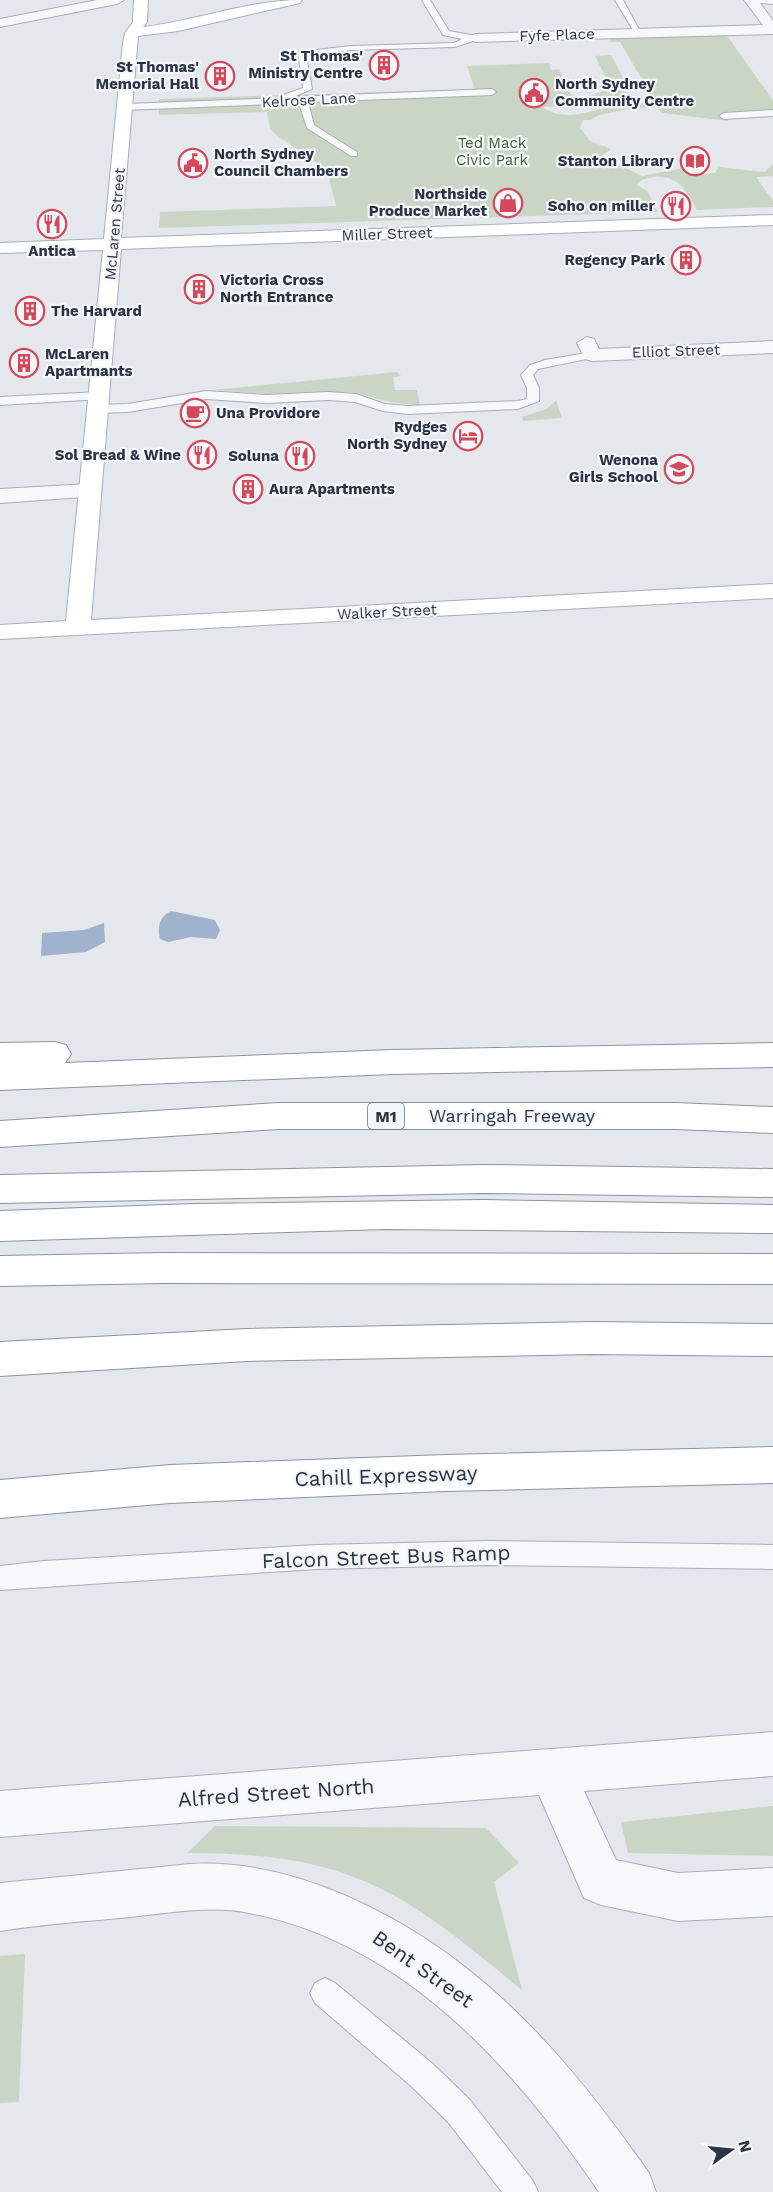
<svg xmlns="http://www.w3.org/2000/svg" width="773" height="2192" viewBox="0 0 773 2192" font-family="'Work Sans',sans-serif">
<rect width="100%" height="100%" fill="#e4e7ec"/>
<!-- green -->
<g fill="#c9d6c5">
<path d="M724,32L773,100V111L723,113L728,121L662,113L656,107L627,109L599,115L590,120H583L580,128L590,141L611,149L601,156L642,176L684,168L697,175L715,173L719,167L765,172L773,164V176L756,177L773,201V207L697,210C686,191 679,175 654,177C647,178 641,179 637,185L648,192L658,212L159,228L160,212L336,206L327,170L275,134L270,128L267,112L159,115V99L475,89L467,66L549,63L551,70L559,69L574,101L567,102L569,106L542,107C565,122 585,112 610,107C625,104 641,103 656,103L620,42H611L607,35Z"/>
<polygon points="611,55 628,87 624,99 587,109 582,100 601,92 609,84 595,56"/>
<polygon points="397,372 401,376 393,377 395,390 417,390 420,406 391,402 350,392 279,395 214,390"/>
<polygon points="556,400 562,418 523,421 522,417 547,409"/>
<polygon points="773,1806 773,1856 628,1853 621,1822"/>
<path d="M215,1826L486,1828L519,1863L494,1882L522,1990C471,1949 420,1903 359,1879C306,1857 244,1853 187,1853Z"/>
<polygon points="25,1954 19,2102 0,2103 0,1956"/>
</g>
<!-- water -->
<g fill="#9fb4cc">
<path d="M171,911L215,920L220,930L216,939L191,937L168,942L160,939C157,927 159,917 171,911Z"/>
<polygon points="104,923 105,942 86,952 41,956 42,933 84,930"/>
</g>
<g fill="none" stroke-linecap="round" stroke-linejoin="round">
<!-- lane casing -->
<g stroke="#a9aeb7" stroke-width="2">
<g id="lane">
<polygon points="422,0 430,0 449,31 476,36 476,40 455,47 351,50 306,56 312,89 293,97 492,89 496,92 492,95 308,102 314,125 357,152 357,156 351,156 307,128 299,103 125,110 121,107 125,104 282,98 283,95 303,88 298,52 351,46 454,43 462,39 443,35"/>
<polygon points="615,0 623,0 642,35 636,35"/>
<polygon points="752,0 773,0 773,4 749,2"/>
<polygon points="773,110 773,116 724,119 719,116 724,113"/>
<polygon points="592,352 598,355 596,357 538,369 533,375 539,388 539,401 518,409 408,414 383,411 355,402 328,400 267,403 206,399 128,412 98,413 92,409 98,405 128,404 206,391 267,395 328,392 356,394 385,404 408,406 518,401 527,399 527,388 521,375 530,365 545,360"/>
<polygon points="99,392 103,393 103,399 0,405 0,397"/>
<polygon points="488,1541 773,1545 773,1569 488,1565 316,1569 0,1590 0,1566 44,1561 316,1545"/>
<polygon points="325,1978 335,1983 433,2064 470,2100 533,2181 538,2192 502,2192 448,2122 411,2086 315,2003 310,1993 315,1983"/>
</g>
</g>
<!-- street casing -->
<g stroke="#a9aeb7" stroke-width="2">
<g id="street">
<polygon points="97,0 124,0 117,4 0,27 0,19"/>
<polygon points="744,0 758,0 773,21 773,34 475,42 468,38 475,34 763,25"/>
<polygon points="587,337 594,339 599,349 773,341 773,353 592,361 585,359 577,343"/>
<polygon points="89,484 97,486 100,491 97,496 0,503 0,489"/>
<polygon points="773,1732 773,1776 584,1791 616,1860 678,1873 773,1868 773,1916 678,1921 601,1905 584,1898 539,1795 0,1837 0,1791"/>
<path d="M190,1864C244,1861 295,1874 344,1895C479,1953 567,2056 649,2173L656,2192H599C515,2068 403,1942 249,1913C211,1905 170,1913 131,1917C87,1921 44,1924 0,1931V1883Z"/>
</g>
</g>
<!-- secondary casing -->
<g stroke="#a9aeb7" stroke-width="2">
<path id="secondary" d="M134,0H148L147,22L143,27C196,21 248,0 302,0L300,3L178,31L138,36L121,238L773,215V225L121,249L91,620L773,584V598L0,639V625L66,621L103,250L0,253V243L104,239L123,43L125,33L133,22Z"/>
</g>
<!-- highway casing -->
<g stroke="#8b94a3" stroke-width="2">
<g id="highway">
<polygon points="55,1042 66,1045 71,1054 65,1063 392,1050 773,1043 773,1067 392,1074 0,1090 0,1043"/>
<polygon points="279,1103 676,1103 773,1107 773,1133 676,1129 279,1129 0,1147 0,1121"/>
<polygon points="483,1165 773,1169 773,1197 483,1193 0,1203 0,1175"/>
<polygon points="483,1200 773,1205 773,1233 386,1229 0,1241 0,1211 193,1204"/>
<polygon points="164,1253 773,1254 773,1284 164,1283 0,1286 0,1256"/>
<polygon points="593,1322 773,1324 773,1356 593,1354 247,1361 0,1376 0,1342 247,1329"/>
<polygon points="773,1447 773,1483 445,1491 170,1503 0,1518 0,1480 170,1465 445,1455"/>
</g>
</g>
<!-- lane -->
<use href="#lane" fill="#f7f8fa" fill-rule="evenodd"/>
<!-- street -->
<use href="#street" fill="#f7f8fa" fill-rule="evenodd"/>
<!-- secondary -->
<use href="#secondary" fill="#fff" fill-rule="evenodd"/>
<!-- highway -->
<use href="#highway" fill="#fff" fill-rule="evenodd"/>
</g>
<!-- icons -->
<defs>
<g id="building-ring" transform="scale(1.5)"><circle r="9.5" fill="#f4f6f9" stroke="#d1495b" stroke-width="1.5"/><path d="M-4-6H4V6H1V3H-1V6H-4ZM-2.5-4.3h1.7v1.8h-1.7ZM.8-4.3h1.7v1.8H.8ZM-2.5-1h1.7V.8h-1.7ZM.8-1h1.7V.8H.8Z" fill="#d1495b"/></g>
<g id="civic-ring" transform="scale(1.5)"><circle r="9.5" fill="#f4f6f9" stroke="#d1495b" stroke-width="1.5"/><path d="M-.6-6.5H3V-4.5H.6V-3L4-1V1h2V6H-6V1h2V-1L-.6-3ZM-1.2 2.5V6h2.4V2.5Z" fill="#d1495b"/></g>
<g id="library-ring" transform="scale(1.5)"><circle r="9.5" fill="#f4f6f9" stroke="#d1495b" stroke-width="1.5"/><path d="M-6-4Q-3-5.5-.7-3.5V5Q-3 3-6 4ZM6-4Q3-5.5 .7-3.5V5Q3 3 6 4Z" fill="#d1495b"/></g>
<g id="shop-ring" transform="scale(1.5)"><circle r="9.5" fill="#f4f6f9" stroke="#d1495b" stroke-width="1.5"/><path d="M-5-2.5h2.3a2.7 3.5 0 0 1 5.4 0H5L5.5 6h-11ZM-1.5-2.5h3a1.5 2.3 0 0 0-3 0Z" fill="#d1495b"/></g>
<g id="restaurant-ring" transform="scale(1.5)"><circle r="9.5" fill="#f4f6f9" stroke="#d1495b" stroke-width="1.5"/><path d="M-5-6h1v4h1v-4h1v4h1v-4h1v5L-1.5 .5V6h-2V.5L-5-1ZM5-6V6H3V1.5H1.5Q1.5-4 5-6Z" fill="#d1495b"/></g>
<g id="cafe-ring" transform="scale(1.5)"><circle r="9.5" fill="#f4f6f9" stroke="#d1495b" stroke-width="1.5"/><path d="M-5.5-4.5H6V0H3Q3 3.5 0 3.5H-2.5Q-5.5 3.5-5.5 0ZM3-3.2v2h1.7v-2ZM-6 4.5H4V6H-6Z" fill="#d1495b"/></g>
<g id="hotel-ring" transform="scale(1.5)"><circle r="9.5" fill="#f4f6f9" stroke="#d1495b" stroke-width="1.5"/><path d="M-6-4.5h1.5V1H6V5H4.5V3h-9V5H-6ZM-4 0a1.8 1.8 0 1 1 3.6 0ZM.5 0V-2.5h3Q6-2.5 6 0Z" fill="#d1495b"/></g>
<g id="school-ring" transform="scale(1.5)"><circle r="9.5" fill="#f4f6f9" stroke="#d1495b" stroke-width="1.5"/><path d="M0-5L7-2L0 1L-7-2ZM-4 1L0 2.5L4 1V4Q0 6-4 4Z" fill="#d1495b"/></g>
</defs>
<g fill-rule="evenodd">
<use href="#building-ring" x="384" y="65"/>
<use href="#building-ring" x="220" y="76"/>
<use href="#civic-ring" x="534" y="93"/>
<use href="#library-ring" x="695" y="161"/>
<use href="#civic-ring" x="193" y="163"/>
<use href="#shop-ring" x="508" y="203"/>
<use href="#restaurant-ring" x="676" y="206"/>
<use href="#restaurant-ring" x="52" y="224"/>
<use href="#building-ring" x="686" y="260"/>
<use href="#building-ring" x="199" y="289"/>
<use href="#building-ring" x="30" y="311"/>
<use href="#building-ring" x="24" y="363"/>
<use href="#cafe-ring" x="195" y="413"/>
<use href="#hotel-ring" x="468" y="436"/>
<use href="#restaurant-ring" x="202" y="455"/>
<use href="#restaurant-ring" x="300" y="456"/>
<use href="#school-ring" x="679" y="469"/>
<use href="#building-ring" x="248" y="489"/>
</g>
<g text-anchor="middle" stroke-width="4.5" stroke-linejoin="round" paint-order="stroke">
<!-- far-street labels -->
<g font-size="15" fill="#2b3445" stroke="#f4f6f9">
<text transform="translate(557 35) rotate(-2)" y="5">Fyfe Place</text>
<text transform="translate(309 100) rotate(-3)" y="5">Kelrose Lane</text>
<text transform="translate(115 224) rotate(-85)" y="5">McLaren Street</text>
<text transform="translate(387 234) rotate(-2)" y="5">Miller Street</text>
<text transform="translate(676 351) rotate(-2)" y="5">Elliot Street</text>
<text transform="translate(387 612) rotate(-3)" y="5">Walker Street</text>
</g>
<!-- far-poi labels -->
<g font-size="15" font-weight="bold" fill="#2b3445" stroke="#f4f6f9" text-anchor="end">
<text x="363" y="61">St Thomas'<tspan x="363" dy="17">Ministry Centre</tspan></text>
<text x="199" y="72">St Thomas'<tspan x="199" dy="17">Memorial Hall</tspan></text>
<text x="555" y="89" text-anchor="start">North Sydney<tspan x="555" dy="17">Community Centre</tspan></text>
<text x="214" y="159" text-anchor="start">North Sydney<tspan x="214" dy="17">Council Chambers</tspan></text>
<text x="674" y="166">Stanton Library</text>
<text x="487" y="199">Northside<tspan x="487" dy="17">Produce Market</tspan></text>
<text x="655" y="211">Soho on miller</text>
<text x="52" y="256" text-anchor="middle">Antica</text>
<text x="665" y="265">Regency Park</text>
<text x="220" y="285" text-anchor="start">Victoria Cross<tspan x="220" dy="17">North Entrance</tspan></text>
<text x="51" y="316" text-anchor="start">The Harvard</text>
<text x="45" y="359" text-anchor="start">McLaren<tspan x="45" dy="17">Apartmants</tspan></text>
<text x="216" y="418" text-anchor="start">Una Providore</text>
<text x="447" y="432">Rydges<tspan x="447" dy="17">North Sydney</tspan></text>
<text x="181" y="460">Sol Bread &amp; Wine</text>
<text x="279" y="461">Soluna</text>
<text x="658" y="465">Wenona<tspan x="658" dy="17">Girls School</tspan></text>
<text x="269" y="494" text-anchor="start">Aura Apartments</text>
</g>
<!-- far-park labels -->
<g font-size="15" fill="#3f6138" stroke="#f4f6f9">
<text x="492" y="148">Ted Mack<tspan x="492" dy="17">Civic Park</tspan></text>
</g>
<!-- shield labels -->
<rect fill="#f4f6f9" stroke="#676e7b" stroke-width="1.5" x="368" y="1103" width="36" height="26" rx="4.5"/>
<g font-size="16" font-weight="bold" fill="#2b3445">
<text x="386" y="1122">M1</text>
</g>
<!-- street labels -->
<g font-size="18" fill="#2b3445" stroke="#f4f6f9">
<text x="512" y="1122">Warringah Freeway</text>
</g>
<!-- near-street labels -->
<g font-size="21" fill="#2b3445" stroke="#f4f6f9">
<text transform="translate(386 1476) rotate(-2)" y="7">Cahill Expressway</text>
<text transform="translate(386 1557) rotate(-2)" y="7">Falcon Street Bus Ramp</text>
<text transform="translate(276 1793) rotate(-4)" y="7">Alfred Street North</text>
<text transform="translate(423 1969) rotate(35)" y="7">Bent Street</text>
</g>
</g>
<!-- north arrow -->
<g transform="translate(731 2150) rotate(75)" stroke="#f4f6f9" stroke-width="4.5" paint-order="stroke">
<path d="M0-4.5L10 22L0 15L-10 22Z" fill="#2b3445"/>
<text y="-9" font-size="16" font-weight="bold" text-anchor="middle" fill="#2b3445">N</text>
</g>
</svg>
